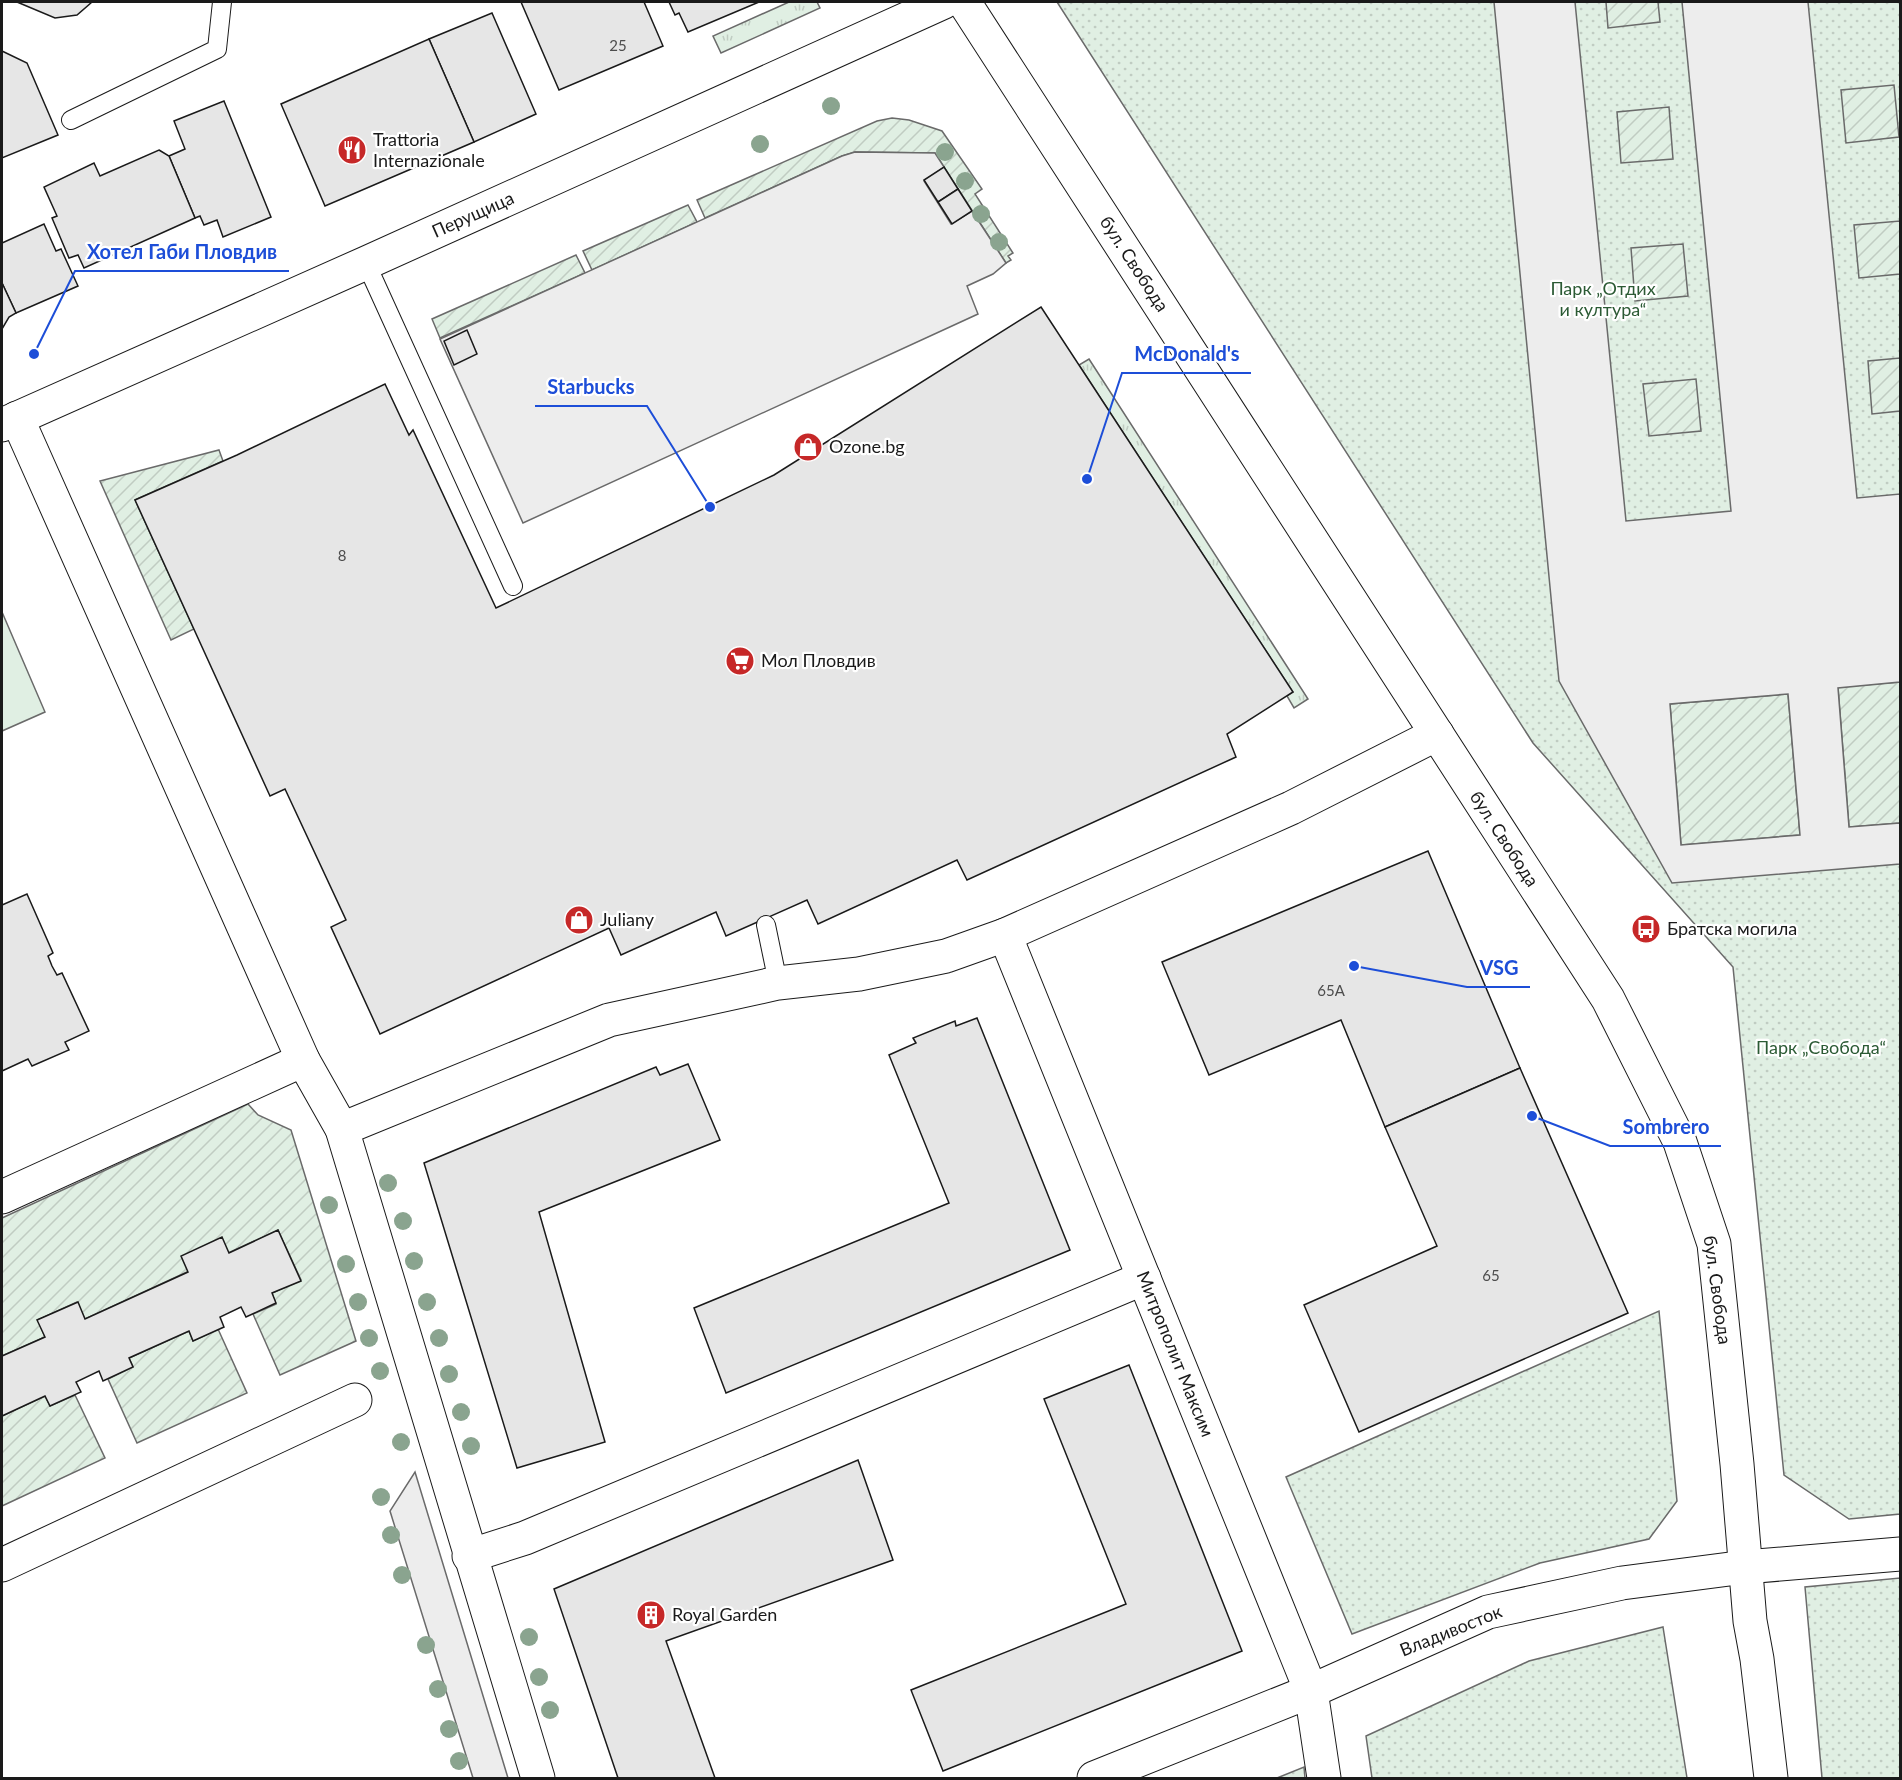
<svg xmlns="http://www.w3.org/2000/svg" width="1902" height="1780" viewBox="0 0 1902 1780" font-family="Lato,sans-serif">
<defs>
<pattern id="grass-tufts" width="24" height="20" patternUnits="userSpaceOnUse" patternTransform="scale(1.5)"><rect width="24" height="20" fill="#e0efe3"/><path d="M3 7l-1-3M5 7V3M7 7l1-3M15 17l-1-3M17 17v-4M19 17l1-3" fill="none" stroke="#c0ccc2"/></pattern>
<pattern id="park-dots" width="8" height="8" patternUnits="userSpaceOnUse" patternTransform="scale(1.5)"><rect width="8" height="8" fill="#e0efe3"/><path d="M2 2h.1M6 6h.1" fill="none" stroke="#c0ccc2" stroke-width="1.8" stroke-linecap="round"/></pattern>
<pattern id="garden-furrows" width="10" height="10" patternUnits="userSpaceOnUse" patternTransform="scale(1.5)"><rect width="10" height="10" fill="#e0efe3"/><path d="M-1 1l2-2M0 10L10 0M9 11l2-2" fill="none" stroke="#c0ccc2"/></pattern>
</defs>
<rect width="100%" height="100%" fill="#fff"/>
<!-- grass -->
<g fill="url(#grass-tufts)" stroke="#6a6a6a" stroke-width="1.5">
<polygon points="789,2 817,2 820,8 721,53 713,36"/>
<polygon points="1089,359 1308,699 1294,708 1287,696 1293,692 1079,365"/>
</g>
<!-- park -->
<g fill="url(#park-dots)" stroke="#6a6a6a" stroke-width="1.5">
<polygon points="1057,2 1900,2 1900,1514 1849,1519 1784,1475 1733,967 1533,743"/>
<polygon points="1659,1311 1677,1501 1649,1539 1540,1563 1352,1634 1286,1477"/>
<polygon points="1900,1578 1900,1778 1822,1778 1805,1587"/>
<polygon points="1663,1627 1687,1778 1372,1778 1366,1736 1529,1661"/>
<polygon points="1304,1767 1305,1778 1277,1778"/>
</g>
<!-- garden -->
<g fill="url(#garden-furrows)" stroke="#6a6a6a" stroke-width="1.5">
<polygon points="1606,2 1658,2 1660,22 1608,28"/>
<polygon points="1894,85 1899,137 1846,143 1841,90"/>
<polygon points="1669,107 1673,159 1621,163 1617,112"/>
<polygon points="892,118 909,120 942,131 982,189 975,194 1013,253 1008,256 1011,260 1006,263 935,153 855,152 842,156 705,218 697,200 877,121"/>
<polygon points="688,205 697,222 592,270 583,251"/>
<polygon points="1900,221 1900,274 1859,278 1854,225"/>
<polygon points="1683,244 1688,296 1635,301 1631,248"/>
<polygon points="576,255 585,273 440,338 432,319"/>
<polygon points="1900,358 1900,411 1872,414 1868,361"/>
<polygon points="1696,379 1701,431 1649,436 1643,384"/>
<polygon points="219,450 223,461 135,500 194,629 171,640 100,481"/>
<polygon points="1900,682 1900,823 1849,827 1838,687"/>
<polygon points="1788,694 1800,835 1681,845 1670,704"/>
<polygon points="248,1104 258,1115 291,1130 356,1341 280,1375 253,1314 276,1304 272,1293 301,1280 278,1230 85,1319 77,1302 38,1320 45,1337 2,1356 2,1218"/>
<polygon points="218,1329 247,1393 137,1443 108,1379 133,1367 129,1358 189,1331 193,1341"/>
<polygon points="75,1395 105,1458 2,1506 2,1416 45,1396 50,1406"/>
</g>
<!-- pitch -->
<polygon fill="#e0efe3" stroke="#6a6a6a" stroke-width="1.5" points="2,612 45,712 2,731"/>
<!-- parking -->
<g fill="#ededed" stroke="#6a6a6a" stroke-width="1.5" fill-rule="evenodd">
<path d="M1494,2H1575L1626,521L1731,511L1682,2H1808L1857,498L1900,494V682L1838,688L1849,827L1900,823V864L1672,883L1559,681ZM1788,694L1800,835L1681,845L1670,704Z"/>
<polygon points="855,152 935,153 944,167 924,181 951,224 972,211 1006,263 993,274 967,286 978,314 523,523 440,339 842,156"/>
<polygon points="415,1472 508,1778 473,1778 390,1511"/>
</g>
<!-- building -->
<g fill="#e6e6e6" stroke="#1a1a1a" stroke-width="1.5">
<polygon points="17,2 92,2 77,15 55,18"/>
<polygon points="521,2 644,2 663,46 559,90"/>
<polygon points="669,2 759,2 688,32 679,13 675,15"/>
<polygon points="492,13 536,114 474,142 429,39"/>
<polygon points="429,39 474,142 325,206 281,104"/>
<polygon points="2,51 27,63 58,135 2,158"/>
<polygon points="224,101 271,217 223,237 217,220 204,225 200,216 195,218 169,156 185,149 174,121"/>
<polygon points="159,150 169,156 195,218 84,268 78,255 69,258 52,218 57,216 44,187 94,163 100,176"/>
<polygon points="944,167 958,189 938,202 924,180"/>
<polygon points="958,189 972,211 952,224 938,202"/>
<polygon points="44,224 56,251 61,249 78,286 16,313 2,283 2,243"/>
<polygon points="2,283 16,313 9,317 2,329"/>
<polygon points="1041,307 1293,692 1227,734 1236,757 967,880 957,860 818,924 807,900 726,936 716,912 621,955 609,928 380,1034 331,927 346,920 285,789 270,796 135,500 237,455 385,384 409,435 413,430 496,608 774,475"/>
<polygon points="467,330 477,354 454,365 444,341"/>
<polygon points="1428,851 1520,1068 1385,1127 1341,1020 1209,1075 1162,962"/>
<polygon points="27,894 53,953 48,956 52,966 57,975 62,973 89,1031 65,1042 69,1050 32,1066 28,1059 2,1071 2,905"/>
<polygon points="977,1018 1070,1250 726,1393 694,1308 949,1203 889,1055 916,1043 913,1038 955,1021 956,1026"/>
<polygon points="688,1064 720,1140 539,1212 605,1442 517,1468 424,1163 656,1067 660,1075"/>
<polygon points="1520,1068 1628,1313 1359,1432 1304,1305 1437,1246 1385,1127"/>
<polygon points="278,1230 301,1281 272,1293 276,1303 246,1317 241,1307 220,1317 224,1327 193,1341 189,1331 129,1358 133,1367 103,1381 99,1371 76,1382 81,1392 50,1406 45,1396 2,1416 2,1356 45,1337 37,1320 78,1302 85,1319 188,1272 181,1256 222,1237 229,1253"/>
<polygon points="1129,1365 1242,1651 943,1771 911,1690 1126,1604 1044,1399"/>
<polygon points="858,1460 893,1560 666,1641 715,1778 618,1778 554,1589"/>
</g>
<g fill="none" stroke-linecap="round" stroke-linejoin="round">
<!-- lane casing -->
<g stroke="#1a1a1a" stroke-width="20">
<g id="lane">
<polyline points="71,120 217,49 222,2"/>
<polyline points="366,263 513,586"/>
<polyline points="766,925 778,983"/>
</g>
</g>
<!-- street casing -->
<g stroke="#1a1a1a" stroke-width="35">
<g id="street">
<polyline points="17,418 303,1060 342,1129 538,1778"/>
<polyline points="1005,935 1311,1691 1324,1778"/>
<polyline points="342,1129 609,1020 778,983 859,974 946,956 1005,935 1291,808 1437,734"/>
<polyline points="2,1197 303,1060"/>
<polyline points="469,1556 525,1538 1144,1278"/>
<polyline points="2,1565 355,1400"/>
</g>
</g>
<!-- secondary casing -->
<g stroke="#1a1a1a" stroke-width="35">
<g id="secondary">
<polyline points="964,2 1608,999 1680,1142 1714,1244 1737,1464 1750,1621 1757,1659 1771,1778"/>
<polyline points="2,425 366,263 944,2"/>
<polyline points="1094,1778 1311,1691 1488,1612 1622,1583 1745,1567 1900,1554"/>
</g>
</g>
<!-- lane -->
<use href="#lane" stroke="#fff" stroke-width="18"/>
<!-- street -->
<use href="#street" stroke="#fff" stroke-width="33"/>
<!-- secondary -->
<use href="#secondary" stroke="#fff" stroke-width="33"/>
</g>
<!-- trees -->
<g fill="#8aa48f">
<circle cx="831" cy="106" r="9"/>
<circle cx="760" cy="144" r="9"/>
<circle cx="945" cy="152" r="9"/>
<circle cx="965" cy="181" r="9"/>
<circle cx="981" cy="214" r="9"/>
<circle cx="999" cy="242" r="9"/>
<circle cx="388" cy="1183" r="9"/>
<circle cx="329" cy="1205" r="9"/>
<circle cx="403" cy="1221" r="9"/>
<circle cx="414" cy="1261" r="9"/>
<circle cx="346" cy="1264" r="9"/>
<circle cx="358" cy="1302" r="9"/>
<circle cx="427" cy="1302" r="9"/>
<circle cx="369" cy="1338" r="9"/>
<circle cx="439" cy="1338" r="9"/>
<circle cx="380" cy="1371" r="9"/>
<circle cx="449" cy="1374" r="9"/>
<circle cx="461" cy="1412" r="9"/>
<circle cx="401" cy="1442" r="9"/>
<circle cx="471" cy="1446" r="9"/>
<circle cx="381" cy="1497" r="9"/>
<circle cx="391" cy="1535" r="9"/>
<circle cx="402" cy="1575" r="9"/>
<circle cx="529" cy="1637" r="9"/>
<circle cx="426" cy="1645" r="9"/>
<circle cx="539" cy="1677" r="9"/>
<circle cx="438" cy="1689" r="9"/>
<circle cx="550" cy="1710" r="9"/>
<circle cx="449" cy="1729" r="9"/>
<circle cx="459" cy="1761" r="9"/>
</g>
<!-- icons -->
<defs>
<g id="restaurant-disc" transform="scale(1.5)"><circle r="9.5" fill="#c62828" stroke="#fff"/><path d="M-5-6h1v4h1v-4h1v4h1v-4h1v5L-1.5 .5V6h-2V.5L-5-1ZM5-6V6H3V1.5H1.5Q1.5-4 5-6Z" fill="#fff"/></g>
<g id="shop-disc" transform="scale(1.5)"><circle r="9.5" fill="#c62828" stroke="#fff"/><path d="M-5-2.5h2.3a2.7 3.5 0 0 1 5.4 0H5L5.5 6h-11ZM-1.5-2.5h3a1.5 2.3 0 0 0-3 0Z" fill="#fff"/></g>
<g id="supermarket-disc" transform="scale(1.5)"><circle r="9.5" fill="#c62828" stroke="#fff"/><path d="M-6-5.5h2.5l.6 2H6L4.5 2H-2.5L-4.4-4H-6ZM-1.5 3.2a1.3 1.3 0 1 0 .1 0ZM3 3.2a1.3 1.3 0 1 0 .1 0Z" fill="#fff"/></g>
<g id="bus-disc" transform="scale(1.5)"><circle r="9.5" fill="#c62828" stroke="#fff"/><path d="M-5-6H5V4H4V6H2V4H-2V6H-4V4H-5ZM-3.5-4V0h7V-4ZM-3.5 1.2v1.5H-2V1.2ZM2 1.2v1.5H3.5V1.2Z" fill="#fff"/></g>
<g id="building-disc" transform="scale(1.5)"><circle r="9.5" fill="#c62828" stroke="#fff"/><path d="M-4-6H4V6H1V3H-1V6H-4ZM-2.5-4.3h1.7v1.8h-1.7ZM.8-4.3h1.7v1.8H.8ZM-2.5-1h1.7V.8h-1.7ZM.8-1h1.7V.8H.8Z" fill="#fff"/></g>
</defs>
<g fill-rule="evenodd">
<use href="#restaurant-disc" x="352" y="150"/>
<use href="#shop-disc" x="808" y="447"/>
<use href="#supermarket-disc" x="740" y="661"/>
<use href="#shop-disc" x="579" y="920"/>
<use href="#bus-disc" x="1646" y="929"/>
<use href="#building-disc" x="651" y="1615"/>
</g>
<g text-anchor="middle" stroke-width="4.5" stroke-linejoin="round" paint-order="stroke">
<!-- number labels -->
<g font-size="15" fill="#4d4d4d">
<text x="618" y="51">25</text>
<text x="342" y="561">8</text>
<text x="1331" y="996">65А</text>
<text x="1491" y="1281">65</text>
</g>
<!-- poi labels -->
<g font-size="18" fill="#1a1a1a" stroke="#fff" text-anchor="start">
<text x="373" y="146">Trattoria<tspan x="373" dy="21">Internazionale</tspan></text>
<text x="829" y="453">Ozone.bg</text>
<text x="761" y="667">Мол Пловдив</text>
<text x="600" y="926">Juliany</text>
<text x="1667" y="935">Братска могила</text>
<text x="672" y="1621">Royal Garden</text>
</g>
<!-- street labels -->
<g font-size="18" fill="#1a1a1a" stroke="#fff">
<text transform="translate(473 215) rotate(-24)" y="6">Перущица</text>
<text transform="translate(1134 264) rotate(57)" y="6">бул. Свобода</text>
<text transform="translate(1504 839) rotate(57)" y="6">бул. Свобода</text>
<text transform="translate(1717 1290) rotate(82)" y="6">бул. Свобода</text>
<text transform="translate(1175 1354) rotate(68)" y="6">Митрополит Максим</text>
<text transform="translate(1451 1631) rotate(-22)" y="6">Владивосток</text>
</g>
<!-- park labels -->
<g font-size="18" fill="#2b5a34" stroke="#fff">
<text x="1603" y="295">Парк „Отдих<tspan x="1603" dy="21">и култура“</tspan></text>
<text x="1821" y="1054">Парк „Свобода“</text>
</g>
</g>
<!-- callouts -->
<path fill="none" stroke="#1d4ed8" stroke-width="2" d="M34 354L75 271H289M1087 479L1122 373H1251M710 507L647 406H535M1354 966L1467 987H1530M1532 1116L1610 1146H1721"/>
<g fill="#1d4ed8" stroke="#fff" stroke-width="2">
<circle cx="34" cy="354" r="6"/>
<circle cx="1087" cy="479" r="6"/>
<circle cx="710" cy="507" r="6"/>
<circle cx="1354" cy="966" r="6"/>
<circle cx="1532" cy="1116" r="6"/>
</g>
<g font-size="20" text-anchor="middle" font-weight="bold" fill="#1d4ed8" stroke="#fff" stroke-width="4.5" stroke-linejoin="round" paint-order="stroke">
<text x="182" y="259">Хотел Габи Пловдив</text>
<text x="1187" y="361">McDonald's</text>
<text x="591" y="394">Starbucks</text>
<text x="1499" y="975">VSG</text>
<text x="1666" y="1134">Sombrero</text>
</g>
<!-- border -->
<rect width="1902" height="1780" fill="none" stroke="#1a1a1a" stroke-width="6"/>
</svg>
